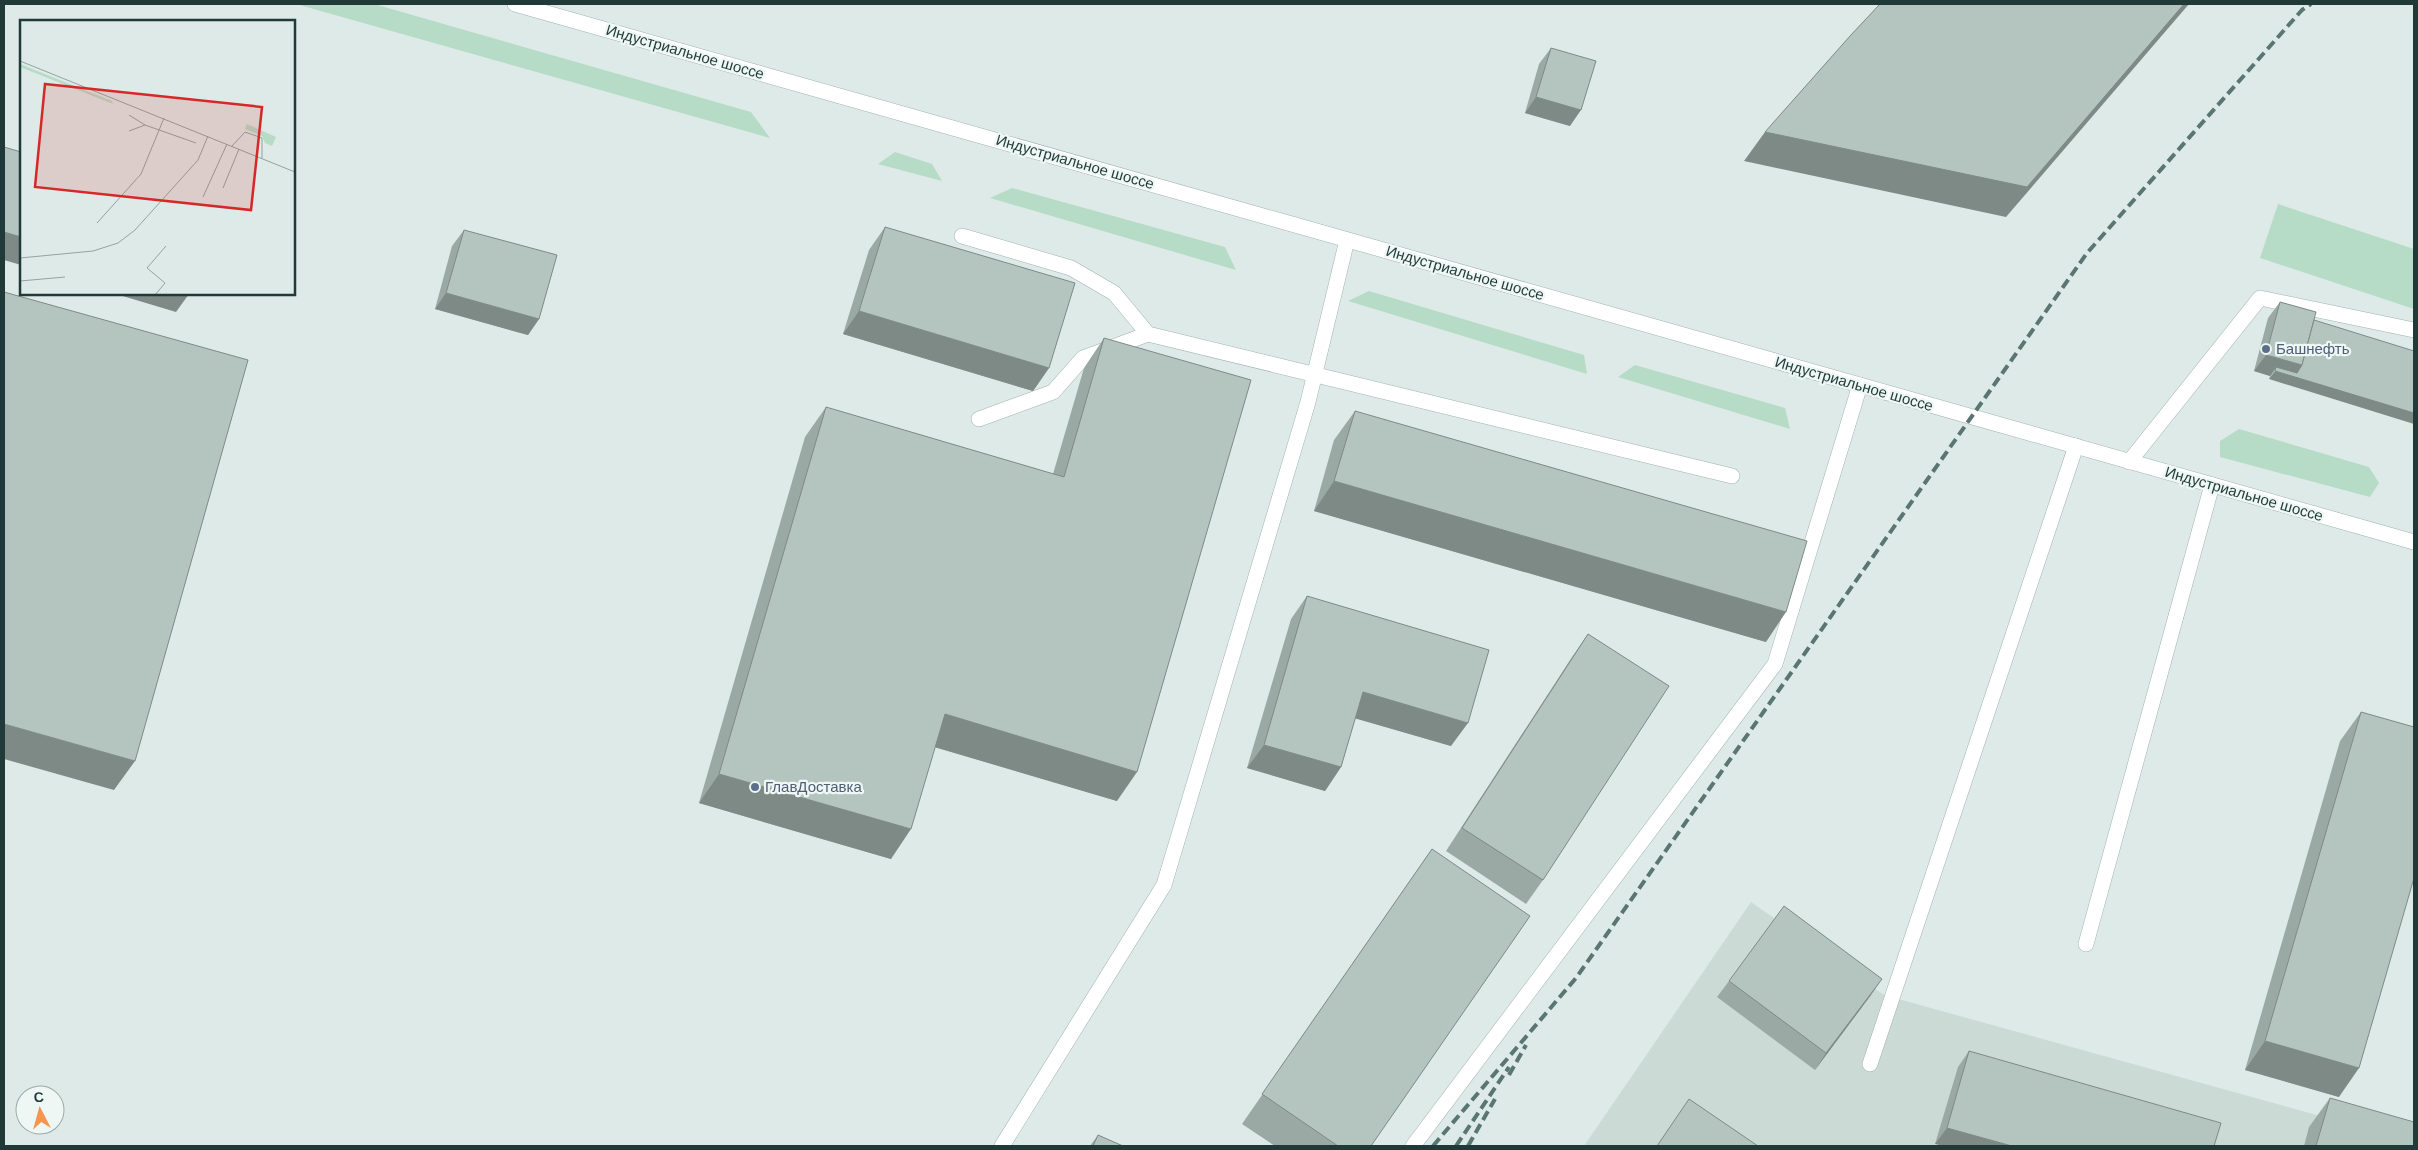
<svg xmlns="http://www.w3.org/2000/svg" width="2418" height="1150" viewBox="0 0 2418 1150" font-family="'DM Sans',sans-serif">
<rect width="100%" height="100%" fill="#deeae7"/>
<!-- built -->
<polygon fill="#ccdad6" points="1751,902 1884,995 2414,1142 2414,1146 1584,1146"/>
<!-- green -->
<g fill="#b6dcc7">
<polygon points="296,4 374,4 751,112 770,138"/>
<polygon points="895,152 932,164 942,181 878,164"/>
<polygon points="1012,188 1225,247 1236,270 990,198"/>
<polygon points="2278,204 2414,249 2414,309 2260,258"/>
<polygon points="1369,291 1584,355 1587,374 1348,301"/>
<polygon points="1635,365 1785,408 1790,429 1618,377"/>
<polygon points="2239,429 2369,467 2379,483 2370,497 2220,457 2220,441"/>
</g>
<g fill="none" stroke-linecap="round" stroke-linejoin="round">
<!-- service casing -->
<g stroke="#a1b2af" stroke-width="16">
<g id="service">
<polyline points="962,236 1071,268 1114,293 1148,334 1732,476"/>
<polyline points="979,419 1053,392 1083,358 1148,334"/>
<polyline points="2129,462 2260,298 2414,330"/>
<polyline points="2086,944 2212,485"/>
<polyline points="1870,1064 2076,446"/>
<polyline points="1002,1146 1164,885 1308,402 1347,240"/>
<polyline points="1413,1146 1775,664 1860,385"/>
</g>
</g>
<!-- tertiary casing -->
<g stroke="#a1b2af" stroke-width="16">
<polyline id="tertiary" points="515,4 2414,542"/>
</g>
<!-- service -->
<use href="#service" stroke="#fff" stroke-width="15"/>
<!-- tertiary -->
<use href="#tertiary" stroke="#fff" stroke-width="15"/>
<!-- rail -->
<g stroke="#597673" stroke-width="4" stroke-dasharray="10 5" stroke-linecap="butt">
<polyline points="1509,1075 1526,1045"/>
<polyline points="1433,1146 1576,978 2087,253 2302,10 2311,4"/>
<polyline points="1456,1146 1509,1067"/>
<polyline points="1468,1146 1495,1099"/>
</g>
</g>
<!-- wall -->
<g fill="#9ba9a5">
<polygon points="1551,48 1570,126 1525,113 1539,64"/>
<polygon points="885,227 1049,368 1033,391 843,334 869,250"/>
<polygon points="464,230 539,319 528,335 435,309 452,246"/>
<polygon points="2280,302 2316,312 2269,379 2270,376 2254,371 2268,318"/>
<polygon points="1104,338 1117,801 935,747 891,859 699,803 805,437 826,407 1053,474 1084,368"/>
<polygon points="1355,411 1766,642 1314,511 1334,440"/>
<polygon points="1307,596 1451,746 1355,718 1341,767 1325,791 1247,768 1291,619"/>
<polygon points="1588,634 1543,880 1526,904 1446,851 1572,657"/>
<polygon points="2361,712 2339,1097 2245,1070 2340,741"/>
<polygon points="1432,849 1371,1146 1275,1146 1242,1124"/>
<polygon points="1729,981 1871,995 1815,1070 1717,997"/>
<polygon points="1969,1051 2214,1146 1935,1144 1958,1067"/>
<polygon points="2330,1098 2414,1146 2304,1146 2309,1127"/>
<polygon points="1098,1135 1123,1146 1090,1146"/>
</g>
<!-- shaded-wall -->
<g fill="#7e8a86">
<polygon points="2184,4 2189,4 2006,217 1744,161 1765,132"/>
<polygon points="1536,97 1581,110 1570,126 1525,113"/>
<polygon points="4,232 21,237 21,265 4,260"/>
<polygon points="446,293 539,319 528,335 435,309"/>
<polygon points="116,294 189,294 176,312"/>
<polygon points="859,311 1049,368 1033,391 843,334"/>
<polygon points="2266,355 2302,365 2414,413 2414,424 2269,379 2275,371 2276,367 2270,376 2254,371"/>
<polygon points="1334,481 1786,612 1766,642 1314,511"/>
<polygon points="1363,692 1468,723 1451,746 1347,716"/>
<polygon points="945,714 1137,772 1117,801 924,744"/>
<polygon points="4,724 135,761 114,790 4,759"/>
<polygon points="1264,745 1341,767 1325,791 1247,768"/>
<polygon points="719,774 911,829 891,859 699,803"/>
<polygon points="1882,979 1871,995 1815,1070 1826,1053"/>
<polygon points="2265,1041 2359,1068 2339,1097 2245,1070"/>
<polygon points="1947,1128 2012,1146 1944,1146 1935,1144"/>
</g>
<!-- building -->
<g fill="#b4c5c0" stroke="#7e8a86">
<polygon points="1880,4 2184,4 2027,187 1765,132 1850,36"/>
<polygon points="1551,48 1596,61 1581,110 1536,97"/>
<polygon points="4,147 21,152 21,237 4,232"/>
<polygon points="885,227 1075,283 1049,368 859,311"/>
<polygon points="464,230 557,255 539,319 446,293"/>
<polygon points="4,292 248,360 135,761 4,724"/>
<polygon points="2280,302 2316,312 2302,365 2266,355"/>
<polygon points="2314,320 2414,351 2414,413 2275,371 2276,367 2297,373 2302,365"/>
<polygon points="1104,338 1251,380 1137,772 945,714 911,829 719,774 826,407 1064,477"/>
<polygon points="1355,411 1807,541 1786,612 1334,481"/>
<polygon points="1307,596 1489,650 1468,723 1363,692 1341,767 1264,745"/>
<polygon points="1588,634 1669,686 1543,880 1462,828"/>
<polygon points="2361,712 2414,727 2414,878 2359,1068 2265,1041"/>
<polygon points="1432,849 1530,916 1371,1146 1338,1146 1262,1094"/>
<polygon points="1784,906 1882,979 1826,1053 1729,981"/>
<polygon points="1969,1051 2221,1123 2214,1146 2012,1146 1947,1128"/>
<polygon points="2330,1098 2414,1122 2414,1146 2316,1146"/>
<polygon points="1689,1099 1758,1146 1657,1146"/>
<polygon points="1098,1135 1123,1146 1093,1146"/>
</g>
<!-- markers -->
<g fill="#5c6f8a" stroke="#eef7f4" stroke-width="2">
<circle cx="2266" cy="349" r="5"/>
<circle cx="755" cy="787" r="5"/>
</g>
<g text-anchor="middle" stroke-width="4.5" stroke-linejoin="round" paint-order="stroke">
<!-- street labels -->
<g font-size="15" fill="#1f3a37" stroke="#eef7f4">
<text transform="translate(685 52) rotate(16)" y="5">Индустриальное шоссе</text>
<text transform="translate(1075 162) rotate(16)" y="5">Индустриальное шоссе</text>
<text transform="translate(1465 273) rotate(16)" y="5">Индустриальное шоссе</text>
<text transform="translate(1854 384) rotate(16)" y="5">Индустриальное шоссе</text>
<text transform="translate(2244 494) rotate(16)" y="5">Индустриальное шоссе</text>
</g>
<!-- service labels -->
<g font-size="15" fill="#4e5e75" stroke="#eef7f4" text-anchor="start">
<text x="2276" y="354">Башнефть</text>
<text x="765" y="792">ГлавДоставка</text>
</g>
</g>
<!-- overview -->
<g transform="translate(20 20)">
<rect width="275" height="275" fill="#deeae7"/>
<path d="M0,44L92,81L93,84L0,47ZM227,104L256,117L252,126L245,123L242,116L225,109Z" fill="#b6dcc7"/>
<path fill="none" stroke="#92a4a1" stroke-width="1" d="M0,41L275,152M109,95L125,105L176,123M109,111L125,105M212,126L225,112L242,118V138M203,168L219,129M183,177L207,124M77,203L121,154L144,98M0,238L73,231L98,223L115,210L178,140L188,116M0,261L45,257M135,275L145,263L127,248L146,226"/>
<path fill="#d62828" fill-opacity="0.15" stroke="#d62828" stroke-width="2.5" d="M25,64L242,87L231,190L15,167Z"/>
<rect width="275" height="275" fill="none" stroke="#1f3a37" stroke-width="2.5"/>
</g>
<!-- border -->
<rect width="2418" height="1150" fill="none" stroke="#1f3a37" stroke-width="10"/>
<!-- north arrow -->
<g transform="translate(40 1110) rotate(354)"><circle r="24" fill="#eef7f4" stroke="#9baba8"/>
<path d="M0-4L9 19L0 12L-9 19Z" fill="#f49552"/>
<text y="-8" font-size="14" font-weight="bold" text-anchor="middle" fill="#1f3a37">С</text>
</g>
</svg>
